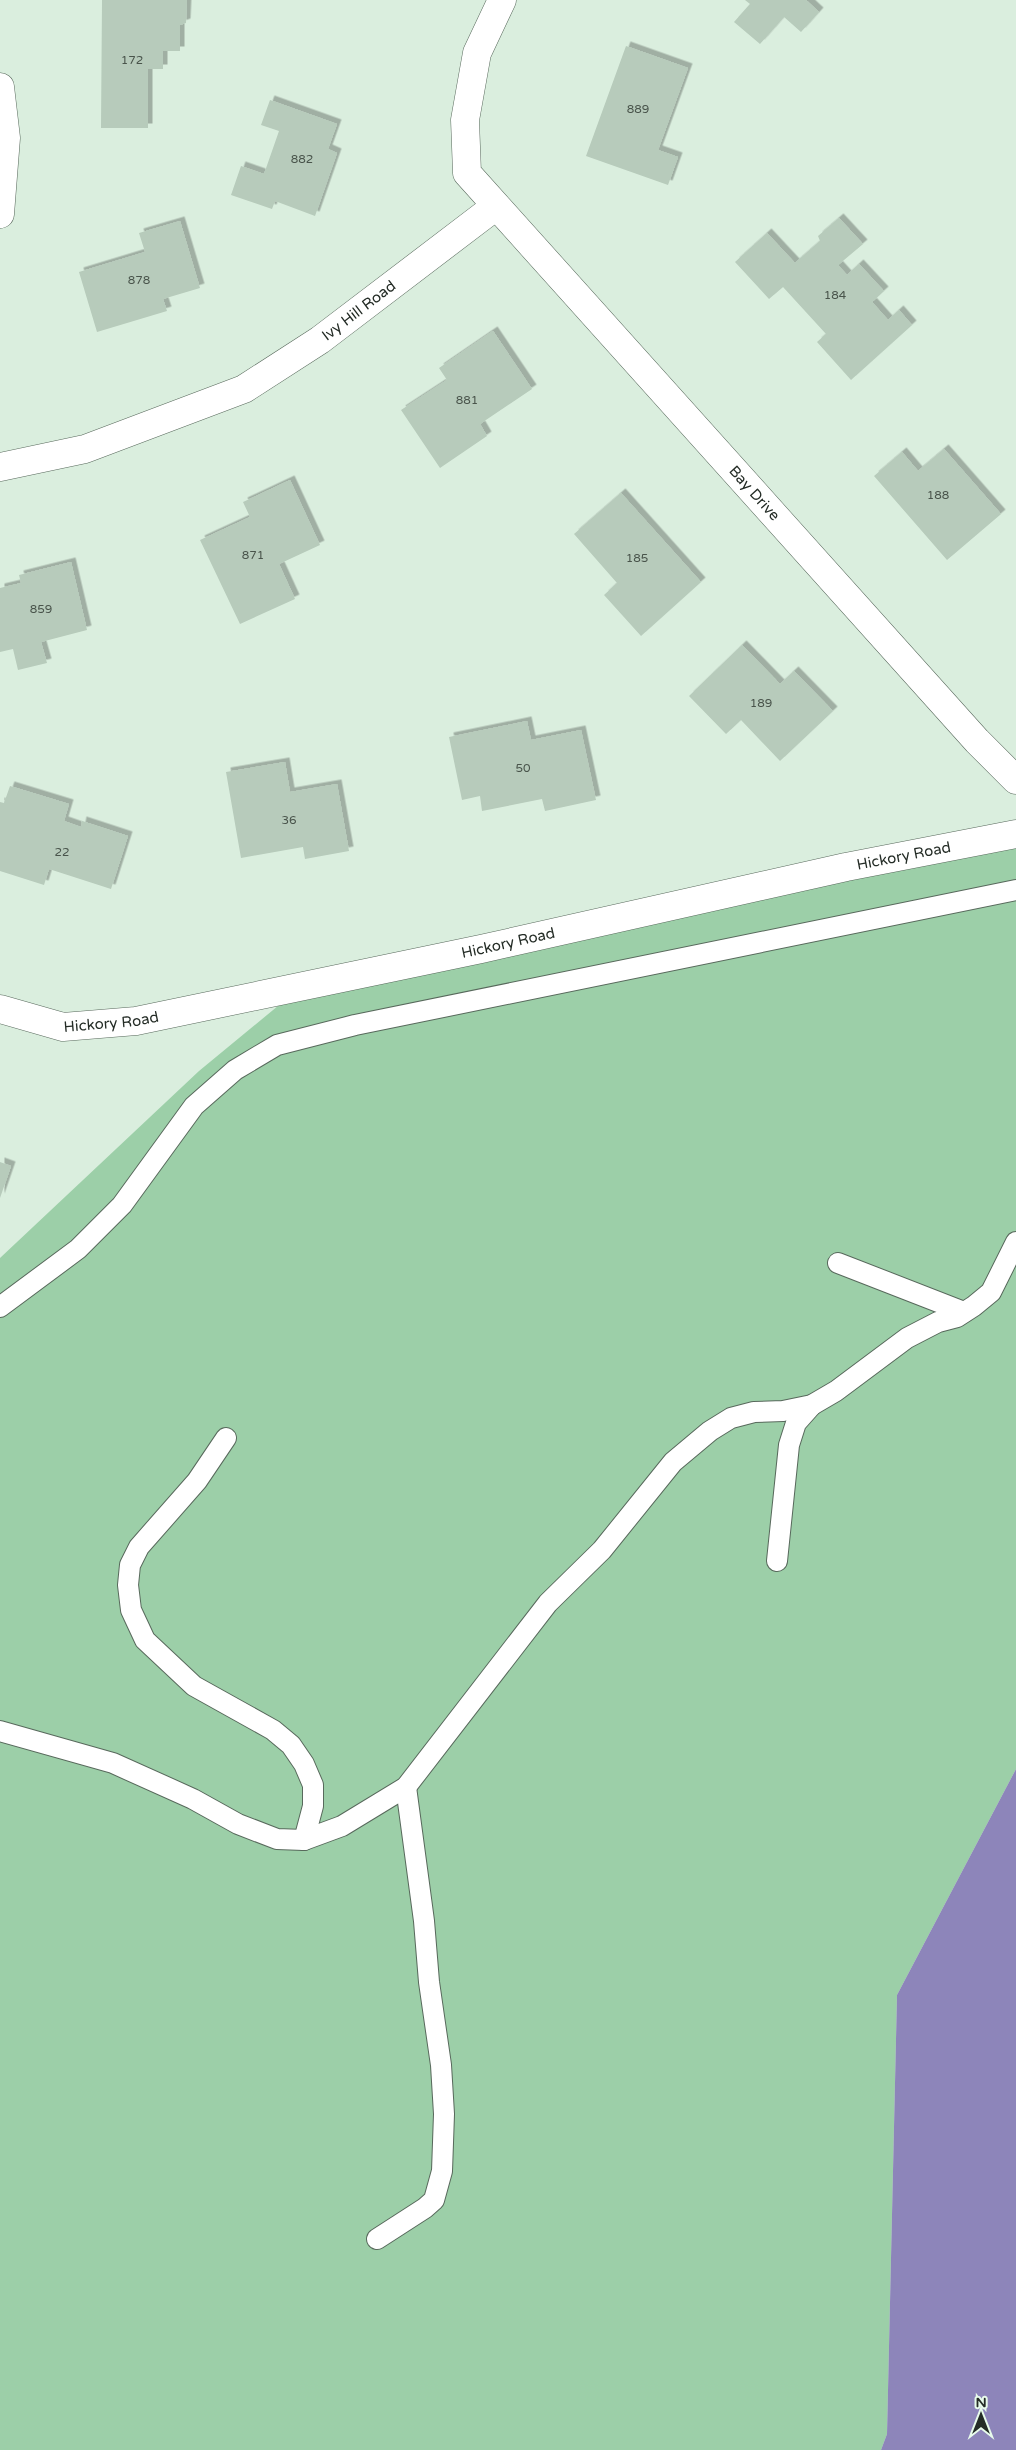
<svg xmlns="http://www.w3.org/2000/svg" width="1016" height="2450" viewBox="0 0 1016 2450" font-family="'Varela Round',sans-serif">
<defs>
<filter id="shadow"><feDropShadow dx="4.5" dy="-4.5" stdDeviation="0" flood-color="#0004"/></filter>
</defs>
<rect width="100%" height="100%" fill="#daeede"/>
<!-- green -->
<polygon fill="#9ccfa8" points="1016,843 1016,1769 897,1995 887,2434 881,2450 0,2450 0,1258 199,1071 301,987"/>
<!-- water -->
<polygon fill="#8d85ba" points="1016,1769 1016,2450 881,2450 887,2434 897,1995"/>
<!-- building -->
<g fill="#b7cbbb" filter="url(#shadow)">
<polygon points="102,0 187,0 186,23 180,25 180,51 163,51 163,69 148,69 148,128 101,128"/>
<polygon points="745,0 806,0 819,12 801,32 784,17 760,44 734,22 750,4"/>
<polygon points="626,46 688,68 658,150 678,157 668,185 586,156"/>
<polygon points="270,100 337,124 328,149 337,153 315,216 275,201 272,209 231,195 241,166 264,174 279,131 261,125"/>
<polygon points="839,218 863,244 838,265 847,275 859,264 884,291 872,302 888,320 899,310 912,325 851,380 817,342 826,334 783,287 769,299 735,262 767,233 795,263 820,241 818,236"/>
<polygon points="180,221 200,288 163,299 167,311 97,332 79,272 145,252 139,233"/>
<polygon points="493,331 532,389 480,424 487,436 440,468 401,410 447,380 439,368"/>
<polygon points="944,449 1001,514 947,560 874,476 902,452 918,471"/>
<polygon points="290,480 320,545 279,564 295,599 240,624 200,540 250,517 243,502"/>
<polygon points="621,493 701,582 641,636 604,595 617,583 574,534"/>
<polygon points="71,562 87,630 41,642 47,663 18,670 13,649 0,652 0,588 21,583 19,575"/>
<polygon points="742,645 780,684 794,671 833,711 780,761 741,720 726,734 689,696"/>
<polygon points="527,721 531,740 581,730 596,800 545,811 542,799 482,811 480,796 462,800 449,737"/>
<polygon points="285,762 290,792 337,784 349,851 305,859 303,847 241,858 226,772"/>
<polygon points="10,786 69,804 64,821 81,827 82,821 128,836 111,889 49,869 44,885 0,871 0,802 4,803"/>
<polygon points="0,1162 11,1166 0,1198"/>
</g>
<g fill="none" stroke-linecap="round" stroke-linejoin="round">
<!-- lane casing -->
<g stroke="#58695c" stroke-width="22">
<g id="lane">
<polyline points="838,1263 964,1312"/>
<polyline points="0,1307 78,1249 122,1205 194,1106 235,1070 277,1045 355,1025 1016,890"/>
<polyline points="226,1438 197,1481 139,1547 130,1565 128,1585 131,1610 145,1640 194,1686 273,1730 291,1745 304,1764 313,1785 313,1806 304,1840"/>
<polyline points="777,1561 789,1445 796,1423 812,1405"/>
<polyline points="0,1731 113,1763 193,1799 238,1824 277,1839 304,1840 342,1826 406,1787 548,1603 602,1550 673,1462 710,1431 731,1418 754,1412 783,1411 812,1405 836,1391 907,1338 938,1322 957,1317 974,1306 991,1292 1016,1242"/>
<polyline points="377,2239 425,2208 434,2200 442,2171 444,2114 441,2065 429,1982 424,1921 406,1787"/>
</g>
</g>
<!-- street casing -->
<g stroke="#58695c" stroke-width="29">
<g id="street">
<path id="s1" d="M502,0L477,53L465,120L467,173L977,741L1016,780"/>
<polyline points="0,87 6,138 0,214"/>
<path id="s2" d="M0,467L85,449L244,389L320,340L496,206"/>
<path id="s3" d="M0,1009L63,1027L136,1021L481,949L846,867L1016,834"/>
</g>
</g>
<!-- lane -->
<use href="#lane" stroke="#fff" stroke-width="20"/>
<!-- street -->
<use href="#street" stroke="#fff" stroke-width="28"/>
</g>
<g text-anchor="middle" stroke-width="4" stroke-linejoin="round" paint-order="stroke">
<!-- number labels -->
<g font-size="12" fill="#49544b">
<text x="132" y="64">172</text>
<text x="638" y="113">889</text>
<text x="302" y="163">882</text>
<text x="139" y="284">878</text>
<text x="835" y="299">184</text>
<text x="467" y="404">881</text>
<text x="938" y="499">188</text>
<text x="253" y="559">871</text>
<text x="637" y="562">185</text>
<text x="41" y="613">859</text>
<text x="761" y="707">189</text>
<text x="523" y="772">50</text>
<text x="289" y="824">36</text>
<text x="62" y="856">22</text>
</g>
<!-- street labels -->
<g font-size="15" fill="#242c26" stroke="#e7fbeb">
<text dy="5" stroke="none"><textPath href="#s2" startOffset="396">Ivy Hill Road</textPath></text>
<text dy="5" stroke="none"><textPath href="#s1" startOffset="610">Bay Drive</textPath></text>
<text dy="5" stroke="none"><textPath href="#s3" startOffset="924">Hickory Road</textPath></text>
<text dy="5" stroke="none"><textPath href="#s3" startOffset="519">Hickory Road</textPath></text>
<text dy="5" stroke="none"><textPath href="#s3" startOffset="114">Hickory Road</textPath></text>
</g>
</g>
<!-- north arrow -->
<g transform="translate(981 2415)" stroke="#e7fbeb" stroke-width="4" paint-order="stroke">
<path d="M0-4L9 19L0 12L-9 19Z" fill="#242c26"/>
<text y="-8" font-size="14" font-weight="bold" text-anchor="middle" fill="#242c26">N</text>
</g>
</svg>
